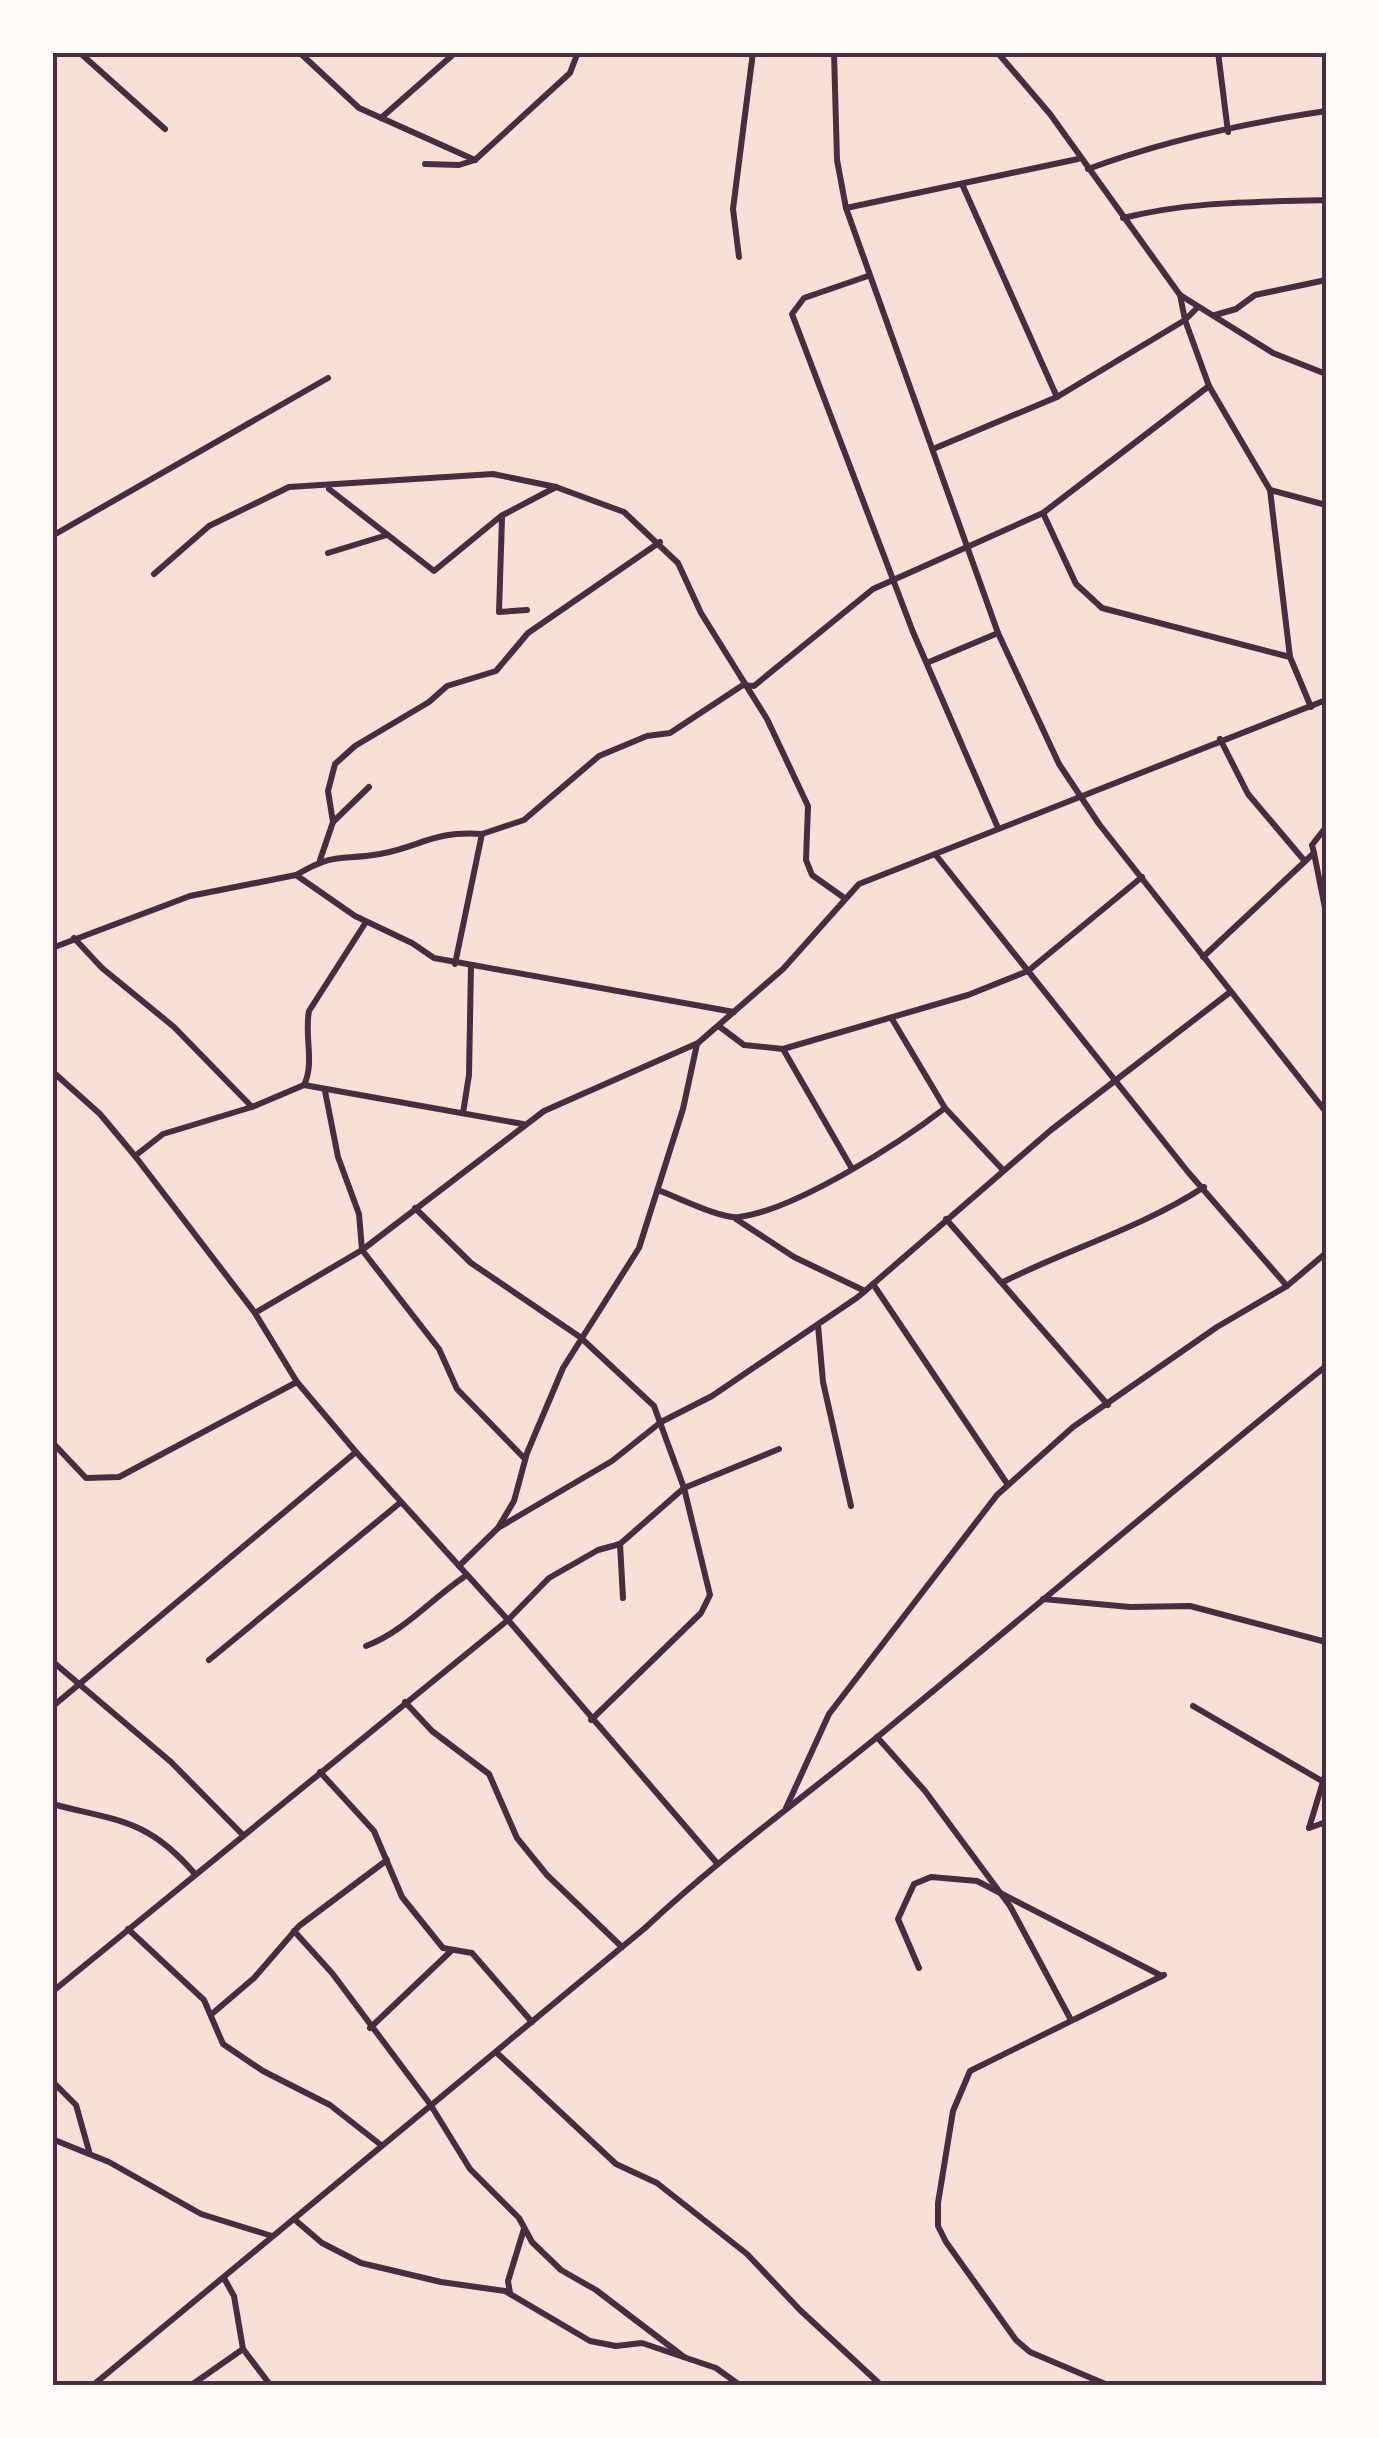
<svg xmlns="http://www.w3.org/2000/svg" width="1379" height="2438" viewBox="0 0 1379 2438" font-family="'IBM Plex Sans',sans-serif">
<rect width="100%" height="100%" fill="#f7e1d7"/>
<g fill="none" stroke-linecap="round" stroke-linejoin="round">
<!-- minor -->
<g stroke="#4a2c40" stroke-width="6">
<polyline points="79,52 165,129"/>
<polyline points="299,52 359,108 475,160"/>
<polyline points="834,52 837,160 846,208 998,633 1059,764 1099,824 1326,1112"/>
<polyline points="997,52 1050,114 1180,295 1273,353 1326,374"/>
<polyline points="1218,52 1228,132"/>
<polyline points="381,118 456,52"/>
<polyline points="425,164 459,165 475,160 570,73 578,52"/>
<path d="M1088,169C1166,140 1245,123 1326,111"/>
<polyline points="962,184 1057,397 1185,320 1180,295"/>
<polyline points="846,208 1078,159"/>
<path d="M1123,218C1192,201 1256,202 1326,200"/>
<polyline points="739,257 733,209 753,52"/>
<polyline points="868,276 804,298 792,314 913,632 998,828"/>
<polyline points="1197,308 1185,320 1209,386 1270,490 1290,657 1311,707"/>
<polyline points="1215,315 1236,309 1255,295 1326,280"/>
<polyline points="933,449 1057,397"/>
<polyline points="329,489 434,571 501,516 556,487"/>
<polyline points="1270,490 1326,505"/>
<polyline points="1043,513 1076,584 1102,608 1290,657"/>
<polyline points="502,518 499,612 527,610"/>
<polyline points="52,536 328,378"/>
<polyline points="328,553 387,535"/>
<polyline points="154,574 209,526 289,487 493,474 556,487 624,512 678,563 701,613 767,719 808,806 806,860 812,875 843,897"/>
<polyline points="929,662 998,633"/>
<polyline points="1220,739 1248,794 1303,859"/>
<polyline points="333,822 328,791 335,764 355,746 429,702 447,686 496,671 528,633 660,542"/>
<polyline points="482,834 524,820 599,756 647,736 670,733 743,685 754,686 873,589 1043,513 1209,386"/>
<polyline points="1314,853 1326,913"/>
<polyline points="935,854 1188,1172 1287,1286"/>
<polyline points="320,860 333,822 369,787"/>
<path d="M296,875C337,851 339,861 380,854C423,846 431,831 482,834L455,964"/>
<polyline points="74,938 102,968 174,1027 252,1107"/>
<polyline points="52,948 190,896 296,875 355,916 412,943 434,958 734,1012"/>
<polyline points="1203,957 1314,853 1312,845 1326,827"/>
<polyline points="892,1019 945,1108 1003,1170"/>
<polyline points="720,1027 744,1045 783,1049 968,995 1028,971 1142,877"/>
<polyline points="783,1049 851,1167"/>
<polyline points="52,1071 100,1114 135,1156 255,1313 297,1382 356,1452 508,1620 716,1862"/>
<path d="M304,1085C315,1063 304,1036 309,1011L366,922"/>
<polyline points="325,1091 338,1157 359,1214 362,1250 439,1349 457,1389 525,1459"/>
<polyline points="463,1113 469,1075 471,965"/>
<polyline points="135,1156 163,1134 252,1107 304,1085 523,1124"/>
<path d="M658,1190C677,1197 723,1220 739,1217C795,1210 900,1143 945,1108"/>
<polyline points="415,1208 471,1263 580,1337 654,1406 684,1488 710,1595 701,1613 591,1720"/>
<polyline points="736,1219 794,1257 865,1291"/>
<polyline points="946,1219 1108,1405"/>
<path d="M1003,1282C1069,1249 1143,1227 1204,1187"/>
<polyline points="873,1284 1008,1485"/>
<polyline points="255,1313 362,1250 544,1111 698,1043 783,969 859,884 1326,700"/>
<polyline points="818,1325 823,1382 851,1506"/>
<polyline points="52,1442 86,1478 119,1477 297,1382"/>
<polyline points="498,1528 514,1501 527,1453 563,1368 639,1248 683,1109 697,1044"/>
<polyline points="620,1544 623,1598"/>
<polyline points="459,1566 498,1528 612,1461 661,1422 712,1396 858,1297 1051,1130 1229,993"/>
<polyline points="1043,1599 1130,1607 1190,1606 1326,1642"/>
<path d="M366,1646C404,1632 433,1597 467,1575"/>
<polyline points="209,1660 401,1502"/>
<polyline points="52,1661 171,1762 242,1834"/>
<polyline points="405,1702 432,1731 489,1774 517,1838 547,1875 622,1947"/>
<polyline points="1193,1706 1322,1781"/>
<polyline points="52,1707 356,1452"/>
<polyline points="877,1737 925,1791 1010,1906 1071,2020"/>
<polyline points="320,1772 374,1831 402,1897 443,1948 472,1953 532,2022"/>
<path d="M52,1804C118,1821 148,1819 195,1874"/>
<polyline points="786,1808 829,1714 997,1495 1073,1427 1217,1327 1287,1286 1326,1253"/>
<polyline points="1309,1828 1326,1772"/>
<polyline points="1309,1828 1326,1822"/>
<polyline points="128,1929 204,2000 223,2044 263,2071 330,2105 381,2145"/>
<polyline points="294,1931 332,1973 430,2104 470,2169 519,2218 532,2242 561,2270 596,2290 684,2357"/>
<polyline points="919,1968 898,1919 914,1884 931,1877 977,1881 1162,1976"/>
<polyline points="52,1992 508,1620 549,1578 598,1550 620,1544 684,1488 779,1449"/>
<polyline points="213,2013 254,1978 299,1926 387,1860"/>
<polyline points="370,2028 450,1952"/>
<polyline points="496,2052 616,2164 657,2183 747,2254 800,2310 882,2386"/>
<polyline points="52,2081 76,2105 89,2151"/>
<polyline points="52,2139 109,2162 201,2214 272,2236"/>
<polyline points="294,2219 322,2243 361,2263 441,2282 505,2291 590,2341 616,2346 642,2343 716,2368 741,2386"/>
<polyline points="225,2280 234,2296 243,2349 271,2386"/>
<polyline points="510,2293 508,2281 524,2229"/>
<path d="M92,2386L645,1928C725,1853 814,1790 898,1720C1041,1602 1182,1483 1326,1366"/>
<polyline points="190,2386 243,2349"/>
<polyline points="1110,2386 1030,2352 1016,2340 946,2242 938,2226 938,2203 953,2111 970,2071 1164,1975"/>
</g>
</g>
<!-- border -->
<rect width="1379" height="2438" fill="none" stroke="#fffaf5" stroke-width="110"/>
<rect x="55" y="55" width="1269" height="2328" fill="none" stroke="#4a2c40" stroke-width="4"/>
</svg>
